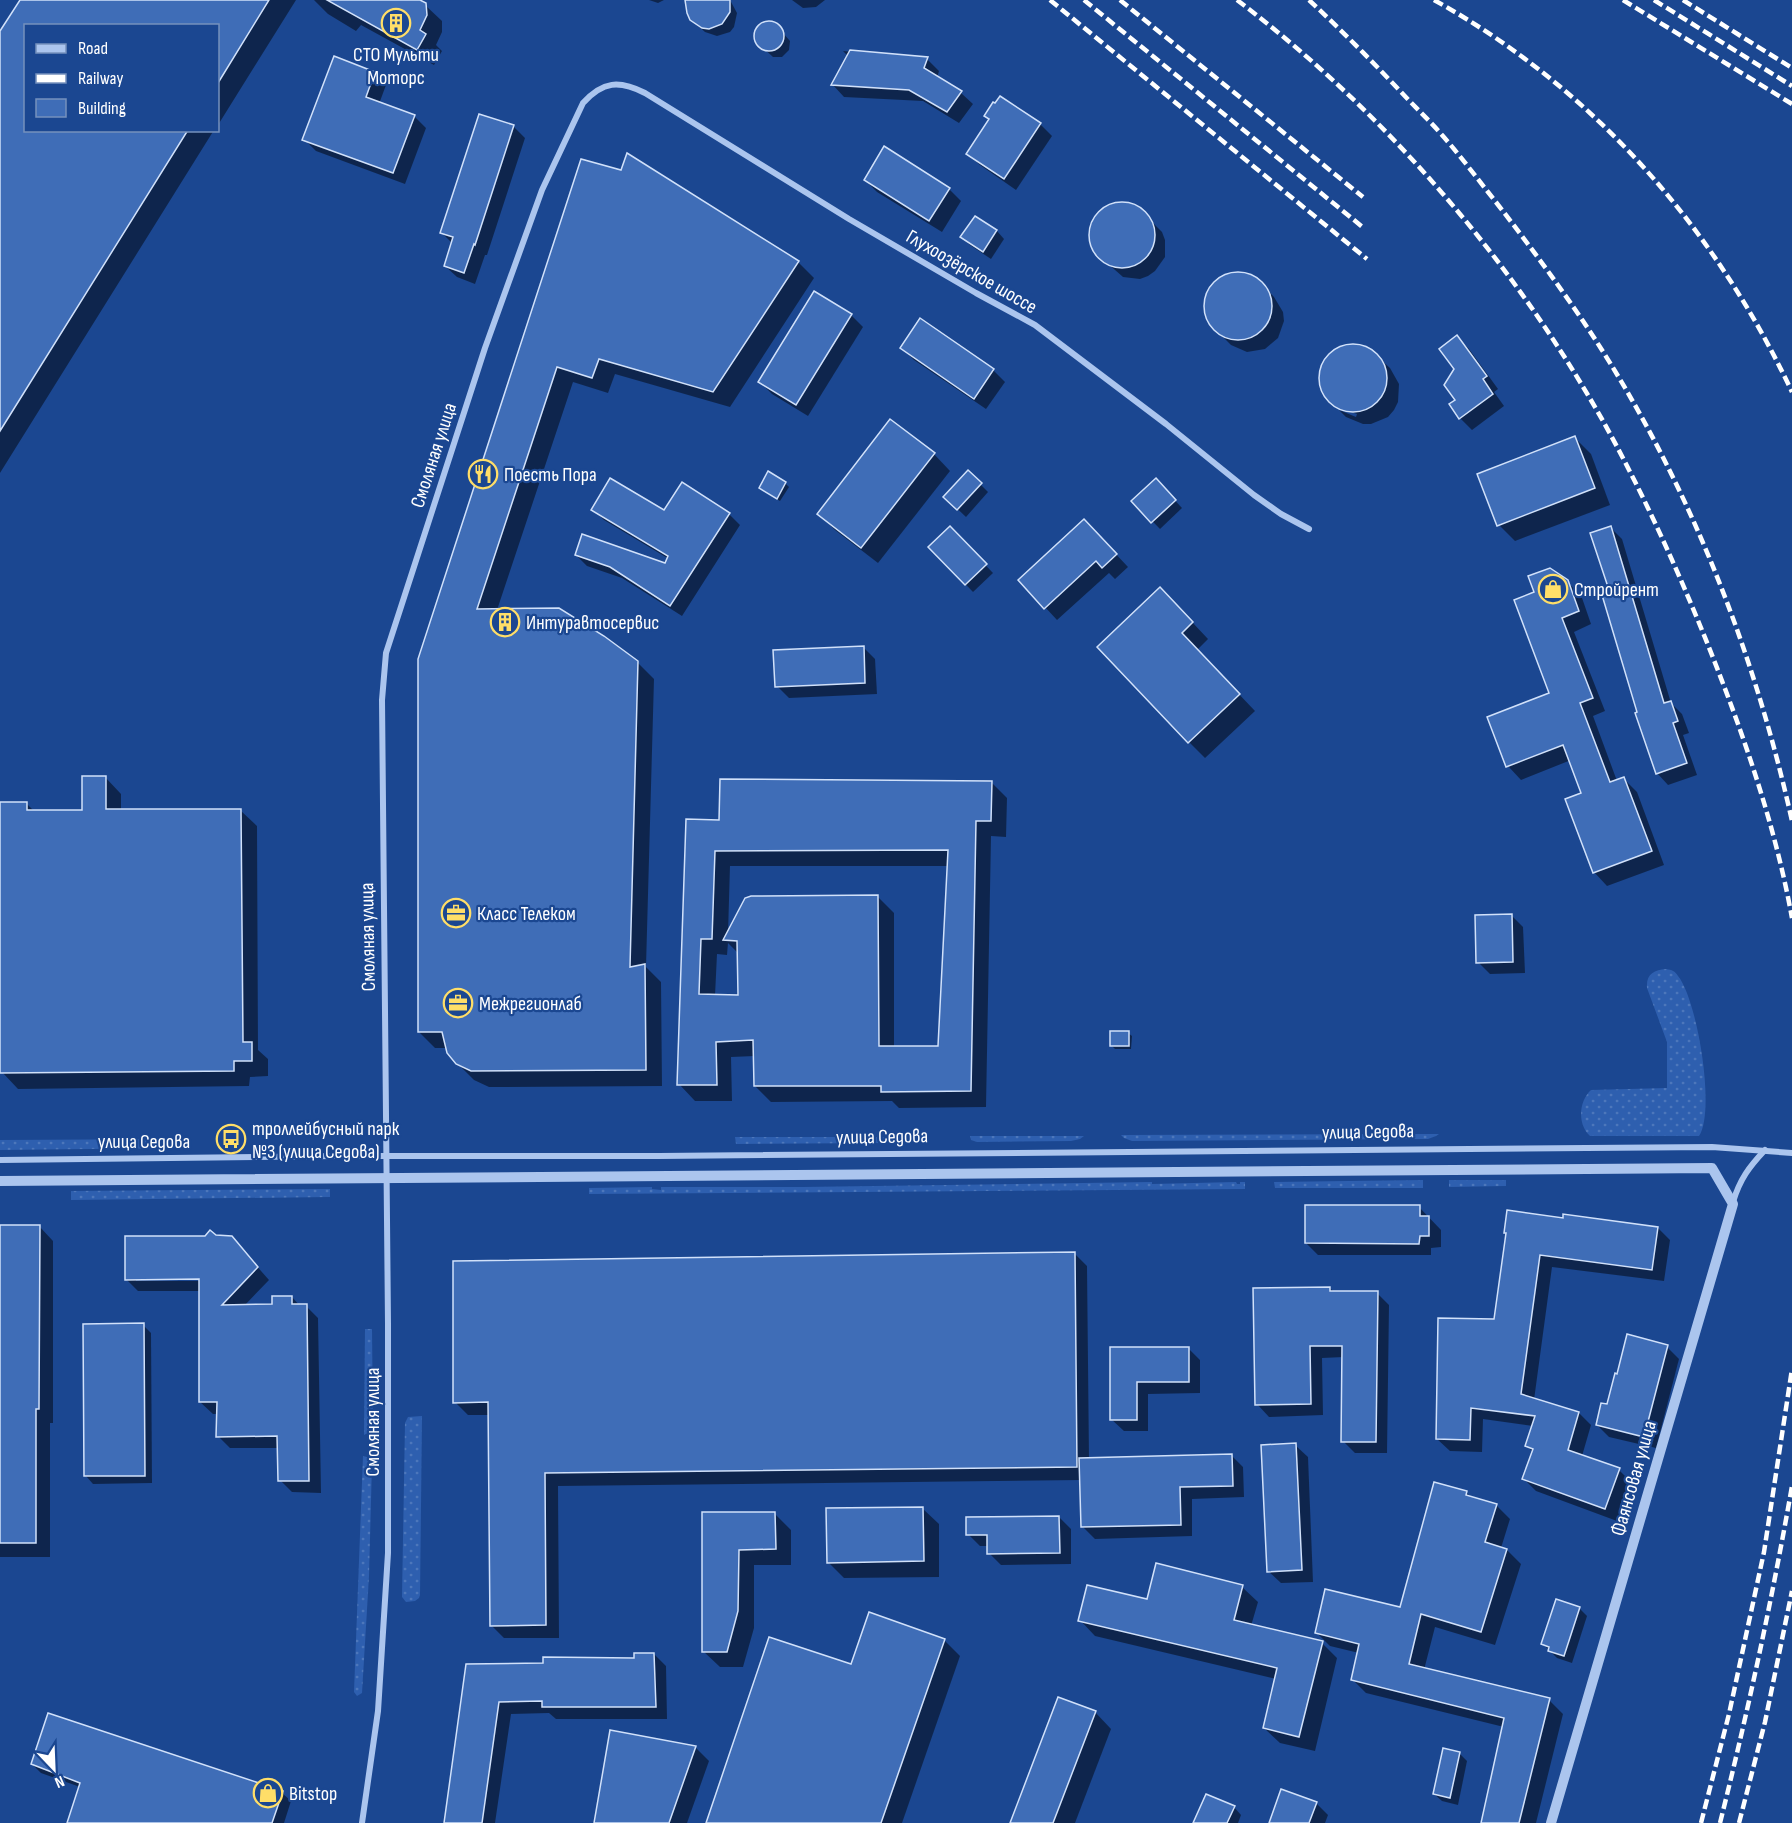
<svg xmlns="http://www.w3.org/2000/svg" width="1792" height="1823" viewBox="0 0 1792 1823" font-family="'Sofia Sans Condensed',sans-serif">
<defs>
<pattern id="grass-dots" width="8" height="8" patternUnits="userSpaceOnUse" patternTransform="scale(1.5)"><rect width="8" height="8" fill="#2e5faf"/><path d="M2 2h.1M6 6h.1" fill="none" stroke="#4d77bb" stroke-width="1.8" stroke-linecap="round"/></pattern>
</defs>
<rect width="100%" height="100%" fill="#1b4791"/>
<!-- grass -->
<g fill="url(#grass-dots)">
<path d="M1666,969C1672,970 1675,971 1678,976C1697,999 1716,1110 1699,1136H1590C1577,1124 1579,1101 1591,1090L1667,1088V1042L1647,988C1646,974 1654,970 1666,969Z"/>
<polygon points="1439,1134 1436,1136 1428,1139 1132,1141 1124,1138 1121,1135"/>
<polygon points="970,1136 1084,1136 1080,1139 1071,1141 977,1142 971,1140"/>
<polygon points="735,1137 892,1137 891,1140 886,1143 736,1144"/>
<polygon points="180,1139 180,1148 0,1150 0,1140"/>
<polygon points="1423,1180 1423,1188 1275,1188 1274,1182"/>
<polygon points="1449,1180 1506,1180 1506,1186 1449,1187"/>
<polygon points="1152,1182 1152,1184 1236,1182 1237,1184 1240,1184 1240,1182 1245,1182 1245,1189 589,1194 589,1188 652,1187 652,1189 661,1190 661,1187 803,1187"/>
<polygon points="330,1189 330,1197 71,1200 71,1191"/>
<polygon points="365,1329 372,1329 373,1427 371,1431 364,1435"/>
<polygon points="422,1416 420,1595 419,1598 415,1601 406,1602 402,1597 405,1423 408,1417"/>
<polygon points="363,1456 367,1457 372,1463 369,1576 362,1693 357,1696 354,1692"/>
</g>
<!-- shadow -->
<g fill="#0007" fill-rule="evenodd">
<polygon points="21,0 296,0 218,125 218,26 26,26 26,130 214,130 0,473 0,34"/>
<polygon points="314,0 417,0 425,5 442,21 442,32 436,45 442,51 434,65 361,25 356,31 328,14"/>
<polygon points="649,0 664,0 658,3"/>
<polygon points="689,0 730,0 737,13 734,27 730,32 717,36 705,32 696,24"/>
<polygon points="792,0 825,0 816,7 803,8"/>
<polygon points="767,23 776,25 790,41 789,50 782,57 773,57 757,42 756,32 762,25"/>
<polygon points="843,51 927,59 939,71 937,78 961,93 973,104 959,123 923,101 844,97 833,85 848,56"/>
<polygon points="374,73 386,85 379,104 414,116 426,128 405,184 316,151 304,139"/>
<polygon points="990,120 1040,124 1052,136 1016,190 980,165 968,154"/>
<polygon points="513,126 525,138 487,255 485,255 475,284 457,277 445,266 453,244 442,233"/>
<polygon points="582,161 798,262 814,278 730,407 615,374 608,393 573,382 497,610 637,662 654,679 646,967 661,982 662,1086 489,1087 474,1080 457,1063 447,1048 435,1048 419,1032 419,659"/>
<polygon points="865,180 949,189 961,201 942,232 877,192"/>
<polygon points="1121,203 1137,207 1162,232 1165,240 1165,257 1155,271 1148,276 1140,279 1123,277 1097,254 1093,246 1090,238 1094,221 1098,214 1105,209"/>
<polygon points="975,218 997,231 1004,239 991,259 970,245 962,237"/>
<polygon points="1237,274 1255,278 1262,284 1274,297 1283,312 1284,321 1278,338 1265,349 1247,352 1231,345 1212,326 1208,318 1206,300 1209,292 1221,279"/>
<polygon points="851,315 863,327 808,416 772,394 760,382"/>
<polygon points="1457,337 1469,349 1498,389 1494,392 1504,406 1472,430 1460,418 1457,400"/>
<polygon points="1344,347 1362,347 1370,350 1390,368 1399,384 1398,402 1394,410 1388,417 1371,424 1363,424 1346,417 1339,410 1356,417 1357,414 1335,406 1327,398 1323,390 1321,372 1324,364 1336,351"/>
<polygon points="902,348 993,370 1005,382 986,409 914,360"/>
<polygon points="1575,438 1591,454 1610,505 1515,541 1499,525"/>
<polygon points="934,454 950,471 878,563 835,530 819,514"/>
<polygon points="968,472 988,492 966,517 945,497"/>
<polygon points="1156,480 1182,508 1160,529 1133,501"/>
<polygon points="785,483 789,487 780,501 764,491"/>
<polygon points="683,484 729,514 740,525 682,616 622,578 587,566 576,555 666,565 669,559 604,520 593,509 665,512"/>
<polygon points="950,528 993,573 973,592 930,547"/>
<polygon points="1611,528 1622,539 1671,703 1682,714 1689,733 1683,735 1697,775 1668,785 1657,773 1639,713 1612,594"/>
<polygon points="1096,533 1128,567 1115,579 1109,573 1057,620 1020,580"/>
<polygon points="1567,582 1581,595 1591,624 1574,632 1605,711 1593,716 1617,781 1624,779 1637,792 1664,865 1607,886 1594,872 1583,794 1571,760 1521,780 1508,766 1551,694"/>
<polygon points="1176,605 1208,639 1197,650 1255,711 1205,758 1189,742"/>
<polygon points="863,647 875,659 877,694 789,698 777,686"/>
<polygon points="105,777 121,794 121,811 240,810 257,826 258,1050 268,1059 268,1076 250,1077 249,1086 18,1089 2,1072 26,803 35,812 84,811"/>
<path d="M991,782L1007,798L1006,837L991,836L986,1107L899,1108L892,1101L771,1102L755,1086V1056L731,1057L732,1101H695L679,1084L687,821L720,822ZM730,866H949L940,1048L894,1047V913L878,897L728,934ZM728,943L739,954V997L715,996L717,954L727,955Z"/>
<polygon points="1511,915 1523,927 1525,973 1490,974 1478,962"/>
<polygon points="1128,1033 1132,1036 1131,1049 1115,1049 1112,1046"/>
<polygon points="1419,1207 1441,1230 1441,1247 1431,1248 1431,1255 1318,1255 1306,1243"/>
<polygon points="1564,1219 1658,1228 1670,1240 1664,1281 1552,1267 1534,1400 1579,1413 1591,1425 1582,1456 1619,1470 1631,1482 1617,1521 1536,1491 1524,1479 1533,1452 1526,1445 1533,1426 1483,1419 1482,1452 1450,1451 1437,1439 1496,1320"/>
<polygon points="0,1226 39,1226 53,1241 53,1423 50,1423 50,1557 0,1557"/>
<path d="M215,1237H231L269,1280L244,1306H273L292,1297L300,1306H306L318,1318L321,1493L292,1492L280,1480L279,1448H230L218,1436V1414H213L200,1402V1291H138L126,1279ZM136,1278H206V1281H136Z"/>
<polygon points="1074,1253 1087,1266 1089,1459 1231,1455 1243,1467 1244,1497 1192,1499 1192,1536 1095,1539 1082,1526 1081,1480 558,1486 559,1638 504,1638 491,1625 489,1415 468,1415 455,1402"/>
<polygon points="1330,1288 1334,1292 1377,1293 1389,1305 1387,1453 1355,1453 1343,1441 1344,1357 1322,1358 1323,1415 1269,1417 1257,1404"/>
<polygon points="143,1325 151,1333 152,1483 93,1484 86,1476"/>
<polygon points="1667,1347 1679,1359 1656,1448 1609,1437 1597,1425 1608,1406"/>
<polygon points="1188,1348 1200,1360 1200,1393 1148,1394 1148,1431 1124,1431 1111,1419 1111,1349"/>
<polygon points="1295,1445 1308,1457 1313,1582 1281,1583 1268,1571"/>
<polygon points="1466,1492 1473,1499 1496,1505 1510,1519 1501,1548 1507,1550 1521,1564 1495,1645 1435,1627 1424,1670 1549,1700 1563,1714 1536,1823 1483,1823 1504,1727 1366,1693 1352,1679 1359,1653 1330,1646 1316,1632 1401,1609"/>
<polygon points="922,1508 939,1524 939,1577 844,1578 828,1562"/>
<polygon points="703,1514 775,1514 791,1530 791,1565 754,1565 754,1628 743,1667 720,1667 703,1651"/>
<polygon points="1059,1517 1071,1529 1071,1564 1001,1565 989,1553 989,1546 980,1546 968,1534"/>
<polygon points="1242,1587 1258,1602 1251,1626 1322,1643 1337,1658 1315,1751 1280,1743 1264,1728 1276,1679 1095,1636 1080,1620 1148,1601"/>
<polygon points="1579,1608 1587,1616 1572,1663 1557,1658 1543,1644"/>
<polygon points="944,1640 960,1656 902,1823 707,1823 852,1666"/>
<polygon points="654,1654 666,1666 667,1719 556,1719 549,1713 511,1714 495,1823 445,1823 468,1665 544,1665 636,1660"/>
<polygon points="1095,1712 1111,1729 1075,1823 1011,1823"/>
<polygon points="695,1747 709,1761 687,1823 596,1823"/>
<polygon points="1444,1750 1460,1754 1467,1761 1458,1805 1442,1801 1434,1794"/>
<polygon points="32,1764 282,1793 291,1801 284,1823 68,1823 80,1787 41,1773"/>
<polygon points="1316,1803 1328,1815 1325,1823 1270,1823"/>
<polygon points="1234,1807 1241,1815 1238,1823 1195,1823"/>
</g>
<!-- building -->
<g fill="#3f6db7" stroke="#d1e1fa" stroke-width="1.5" fill-rule="evenodd">
<polygon points="20,0 269,0 218,83 218,26 26,26 26,130 188,130 0,431 0,31"/>
<polygon points="327,0 420,0 426,3 427,15 420,30 426,34 417,50"/>
<polygon points="685,0 730,0 730,12 722,24 709,29 702,28 690,20 687,13"/>
<circle cx="769" cy="36" r="15"/>
<polygon points="850,50 928,57 924,68 962,91 947,112 909,90 831,85"/>
<polygon points="334,56 375,72 366,97 415,115 393,173 302,140"/>
<polygon points="1000,96 1041,123 1004,179 966,154 989,119 984,116 993,102 995,103"/>
<polygon points="479,114 514,125 475,245 474,244 464,273 444,266 453,237 440,233"/>
<polygon points="884,146 950,188 929,221 864,180"/>
<polygon points="627,153 799,261 713,392 599,359 592,378 557,367 477,609 559,608 604,636 638,661 630,967 645,964 646,1070 471,1071 456,1064 447,1053 442,1032 418,1032 418,659 581,159 621,170"/>
<circle cx="1122" cy="235" r="33"/>
<polygon points="975,216 997,230 983,252 960,237"/>
<circle cx="1238" cy="306" r="34"/>
<polygon points="814,291 852,314 796,405 758,382"/>
<polygon points="920,318 994,369 974,399 900,348"/>
<polygon points="1457,335 1487,376 1483,379 1493,394 1459,419 1449,404 1455,400 1444,385 1454,369 1439,349"/>
<circle cx="1353" cy="378" r="34"/>
<polygon points="890,419 935,453 861,548 817,514"/>
<polygon points="1575,436 1595,488 1497,526 1477,474"/>
<polygon points="968,470 982,483 957,510 943,497"/>
<polygon points="768,471 786,482 777,499 759,488"/>
<polygon points="610,478 664,510 682,482 730,513 670,606 610,567 575,555 582,534 665,563 668,556 591,510"/>
<polygon points="1156,478 1176,500 1151,523 1131,501"/>
<polygon points="1084,519 1117,554 1102,568 1096,561 1044,609 1018,580"/>
<polygon points="950,526 987,564 965,585 928,547"/>
<polygon points="1611,526 1664,703 1671,701 1678,721 1673,723 1687,763 1656,774 1635,713 1637,712 1602,595 1610,593 1590,533"/>
<polygon points="1550,568 1568,580 1579,611 1562,618 1593,698 1580,703 1610,782 1624,777 1652,851 1593,873 1565,799 1581,793 1563,745 1506,767 1487,717 1549,693 1514,600 1534,592 1528,576"/>
<polygon points="1160,587 1193,622 1182,633 1240,694 1188,743 1097,647"/>
<polygon points="864,646 865,683 775,687 773,650"/>
<polygon points="82,776 106,776 106,809 241,809 243,1042 252,1042 252,1061 234,1061 234,1071 0,1073 0,802 27,802 27,810 82,810"/>
<path d="M720,779L992,781L991,821H976L971,1091L881,1092V1086H754L753,1040L716,1042L717,1085H677L686,819L719,820ZM948,850L938,1046H879L878,895L751,896L745,898L723,940L737,941L738,995L699,994L701,939H712L715,851Z"/>
<polygon points="1512,914 1513,962 1476,963 1475,915"/>
<rect x="1110" y="1031" width="19" height="15"/>
<polygon points="1305,1205 1420,1205 1420,1216 1429,1216 1429,1236 1420,1236 1419,1244 1305,1243"/>
<polygon points="1507,1210 1563,1218 1563,1214 1658,1227 1652,1270 1540,1255 1521,1394 1579,1412 1568,1450 1620,1468 1605,1509 1522,1479 1533,1449 1525,1446 1535,1416 1471,1408 1470,1440 1436,1439 1438,1318 1494,1319 1506,1233 1504,1233"/>
<polygon points="0,1225 40,1225 39,1409 36,1409 36,1543 0,1543"/>
<polygon points="210,1230 216,1235 232,1236 258,1267 222,1305 272,1304 272,1296 292,1296 292,1304 307,1304 309,1481 278,1481 277,1436 216,1437 217,1402 199,1402 199,1279 125,1280 125,1236 205,1236"/>
<polygon points="1075,1252 1077,1467 545,1473 546,1625 490,1626 488,1402 453,1403 453,1261"/>
<polygon points="1330,1287 1330,1291 1378,1291 1376,1442 1341,1442 1342,1346 1310,1346 1311,1404 1255,1405 1253,1288"/>
<polygon points="144,1323 145,1476 84,1476 83,1324"/>
<polygon points="1627,1334 1668,1345 1644,1437 1596,1425 1601,1403 1607,1404 1615,1373 1617,1374"/>
<polygon points="1110,1347 1189,1347 1189,1382 1137,1382 1137,1420 1110,1420"/>
<polygon points="1296,1443 1302,1570 1267,1572 1261,1445"/>
<polygon points="1232,1454 1233,1486 1180,1487 1181,1525 1081,1527 1079,1458"/>
<polygon points="1434,1482 1467,1491 1466,1495 1497,1504 1485,1542 1507,1549 1481,1632 1421,1614 1409,1664 1550,1698 1519,1823 1481,1823 1504,1718 1351,1680 1359,1644 1315,1633 1325,1589 1400,1607"/>
<polygon points="923,1507 924,1561 827,1563 826,1508"/>
<polygon points="702,1512 775,1512 776,1549 739,1550 738,1611 727,1652 702,1652"/>
<polygon points="1059,1516 1060,1553 987,1554 987,1535 966,1535 966,1517"/>
<polygon points="1156,1563 1243,1585 1234,1620 1323,1641 1299,1737 1263,1728 1277,1668 1078,1621 1087,1585 1147,1599"/>
<polygon points="1556,1599 1580,1607 1564,1656 1548,1651 1549,1647 1541,1644"/>
<polygon points="869,1612 945,1639 881,1823 706,1823 769,1637 851,1664"/>
<polygon points="634,1653 654,1653 656,1707 542,1707 542,1701 499,1702 482,1823 444,1823 466,1664 543,1663 543,1657 634,1658"/>
<polygon points="1058,1697 1096,1711 1053,1823 1010,1823"/>
<polygon points="48,1713 283,1791 272,1823 67,1823 80,1783 31,1764"/>
<polygon points="610,1730 696,1746 669,1823 594,1823"/>
<polygon points="1443,1748 1460,1752 1450,1798 1433,1794"/>
<polygon points="1281,1789 1317,1802 1309,1823 1269,1823"/>
<polygon points="1206,1794 1235,1806 1227,1823 1193,1823"/>
</g>
<g fill="none" stroke-linecap="round" stroke-linejoin="round">
<!-- minor -->
<g stroke="#abc5ee" stroke-width="6">
<polyline points="0,1160 336,1156 659,1156 1712,1147 1792,1153"/>
<path d="M1733,1202C1740,1179 1749,1167 1765,1150"/>
<path d="M362,1823L378,1711L388,1553V1323L382,700L386,653L485,348L542,190L583,103C603,81 619,80 645,93L849,219L976,293L1035,325L1166,424L1254,495L1281,514L1309,529"/>
</g>
<!-- tertiary -->
<polyline stroke="#abc5ee" stroke-width="10" points="0,1181 1712,1168 1733,1204 1551,1823"/>
<!-- rail -->
<g stroke="#fff" stroke-width="4.5" stroke-dasharray="10 4.5" stroke-linecap="butt">
<polyline points="1050,0 1367,259"/>
<polyline points="1084,0 1365,229"/>
<polyline points="1120,0 1363,197"/>
<path d="M1237,0C1385,112 1512,260 1603,421C1643,493 1677,568 1708,645C1743,733 1775,824 1792,918"/>
<path d="M1309,0C1341,30 1372,61 1402,93C1415,107 1429,120 1442,135C1458,153 1473,173 1488,192C1521,234 1553,277 1583,321C1684,471 1753,645 1792,821"/>
<path d="M1434,0C1593,88 1715,228 1792,392"/>
<polyline points="1623,0 1792,104"/>
<polyline points="1654,0 1792,86"/>
<polyline points="1683,0 1792,68"/>
<polyline points="1701,1823 1729,1714 1764,1552 1792,1369"/>
<path d="M1720,1823C1748,1711 1772,1600 1792,1486"/>
<polyline points="1739,1823 1765,1722 1792,1591"/>
</g>
</g>
<!-- icons -->
<defs>
<g id="building-ring" transform="scale(1.5)"><circle r="9.5" fill="#1b4791" stroke="#ffde68" stroke-width="1.5"/><path d="M-4-6H4V6H1V3H-1V6H-4ZM-2.5-4.3h1.7v1.8h-1.7ZM.8-4.3h1.7v1.8H.8ZM-2.5-1h1.7V.8h-1.7ZM.8-1h1.7V.8H.8Z" fill="#ffde68"/></g>
<g id="restaurant-ring" transform="scale(1.5)"><circle r="9.5" fill="#1b4791" stroke="#ffde68" stroke-width="1.5"/><path d="M-5-6h1v4h1v-4h1v4h1v-4h1v5L-1.5 .5V6h-2V.5L-5-1ZM5-6V6H3V1.5H1.5Q1.5-4 5-6Z" fill="#ffde68"/></g>
<g id="shop-ring" transform="scale(1.5)"><circle r="9.5" fill="#1b4791" stroke="#ffde68" stroke-width="1.5"/><path d="M-5-2.5h2.3a2.7 3.5 0 0 1 5.4 0H5L5.5 6h-11ZM-1.5-2.5h3a1.5 2.3 0 0 0-3 0Z" fill="#ffde68"/></g>
<g id="office-ring" transform="scale(1.5)"><circle r="9.5" fill="#1b4791" stroke="#ffde68" stroke-width="1.5"/><path d="M-6-3h4V-5.5h4V-3h4V5H-6ZM-1-4.5V-3h2v-1.5ZM-6 0V1H6V0Z" fill="#ffde68"/></g>
<g id="bus-ring" transform="scale(1.5)"><circle r="9.5" fill="#1b4791" stroke="#ffde68" stroke-width="1.5"/><path d="M-5-6H5V4H4V6H2V4H-2V6H-4V4H-5ZM-3.5-4V0h7V-4ZM-3.5 1.2v1.5H-2V1.2ZM2 1.2v1.5H3.5V1.2Z" fill="#ffde68"/></g>
</defs>
<g fill-rule="evenodd">
<use href="#building-ring" x="396" y="23"/>
<use href="#restaurant-ring" x="483" y="474"/>
<use href="#shop-ring" x="1553" y="589"/>
<use href="#building-ring" x="505" y="622"/>
<use href="#office-ring" x="456" y="913"/>
<use href="#office-ring" x="458" y="1003"/>
<use href="#bus-ring" x="231" y="1139"/>
<use href="#shop-ring" x="268" y="1793"/>
</g>
<g text-anchor="middle" stroke-width="4.5" stroke-linejoin="round" paint-order="stroke">
<!-- poi labels -->
<g font-size="20" fill="#fff" stroke="#1b4791" text-anchor="start">
<text x="396" y="61" text-anchor="middle">СТО Мульти<tspan x="396" dy="23">Моторс</tspan></text>
<text x="504" y="481">Поесть Пора</text>
<text x="1574" y="596">Стройрент</text>
<text x="526" y="629">Интуравтосервис</text>
<text x="477" y="920">Класс Телеком</text>
<text x="479" y="1010">Межрегионлаб</text>
<text x="252" y="1135">троллейбусный парк<tspan x="252" dy="23">№3 (улица Седова)</tspan></text>
<text x="289" y="1800">Bitstop</text>
</g>
<!-- street labels -->
<g font-size="20" fill="#fff" stroke="#1b4791">
<text transform="translate(972 271) rotate(30)" y="7">Глухоозёрское шоссе</text>
<text transform="translate(433 455) rotate(-72)" y="7">Смоляная улица</text>
<text transform="translate(367 937) rotate(-91)" y="7">Смоляная улица</text>
<text transform="translate(1368 1131) rotate(-1)" y="7">улица Седова</text>
<text transform="translate(882 1136) rotate(-1)" y="7">улица Седова</text>
<text x="144" y="1148">улица Седова</text>
<text transform="translate(372 1422) rotate(-90)" y="7">Смоляная улица</text>
<text transform="translate(1633 1478) rotate(-74)" y="7">Фаянсовая улица</text>
</g>
</g>
<!-- legend -->
<rect x="24" y="24" width="195" height="108" fill="#1b4791" stroke="#7691bd" stroke-width="1.5"/>
<rect x="36" y="44" width="30" height="9" fill="#abc5ee" stroke="#7691bd" stroke-width="1.5"/>
<text x="78" y="54" font-size="18" fill="#ffffff">Road</text>
<rect x="36" y="74" width="30" height="9" fill="#ffffff" stroke="#7691bd" stroke-width="1.5"/>
<text x="78" y="84" font-size="18" fill="#ffffff">Railway</text>
<rect x="36" y="99" width="30" height="18" fill="#3f6db7" stroke="#7691bd" stroke-width="1.5"/>
<text x="78" y="114" font-size="18" fill="#ffffff">Building</text>
<!-- north arrow -->
<g transform="translate(54 1769) rotate(157)" stroke="#1b4791" stroke-width="4.5" paint-order="stroke">
<path d="M0-4.5L10 22L0 15L-10 22Z" fill="#ffffff"/>
<text y="-9" font-size="16" font-weight="bold" text-anchor="middle" fill="#ffffff">N</text>
</g>
</svg>
